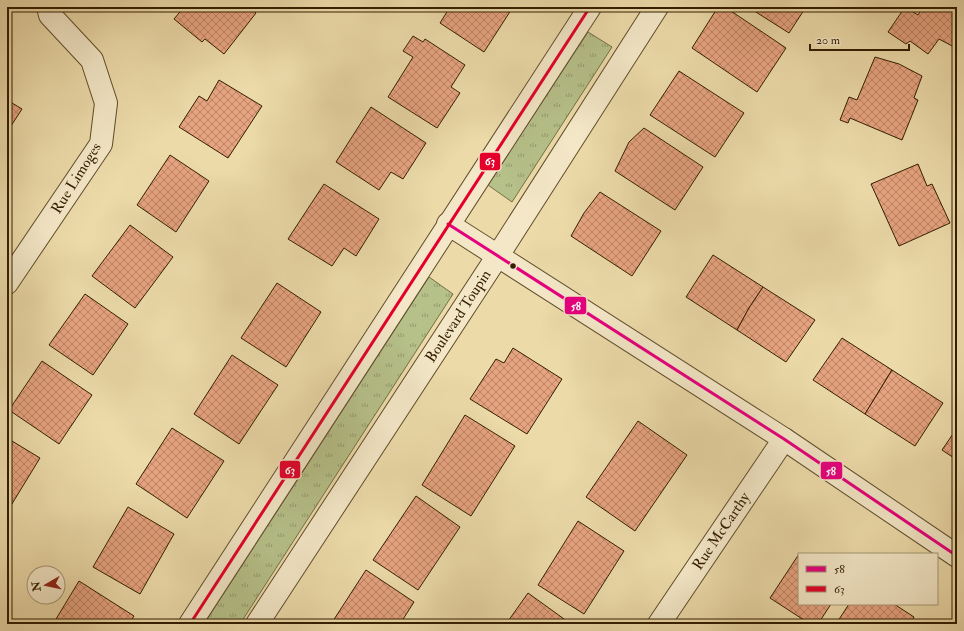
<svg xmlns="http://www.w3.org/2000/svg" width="964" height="631" viewBox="0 0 964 631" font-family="'IM FELL Double Pica',serif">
<defs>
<pattern id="grass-tufts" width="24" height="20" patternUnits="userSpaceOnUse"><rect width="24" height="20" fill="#b6c089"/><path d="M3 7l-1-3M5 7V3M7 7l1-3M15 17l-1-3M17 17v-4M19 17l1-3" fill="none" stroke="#959b6e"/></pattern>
<pattern id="building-cross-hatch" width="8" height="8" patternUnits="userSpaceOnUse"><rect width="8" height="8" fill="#e6a37f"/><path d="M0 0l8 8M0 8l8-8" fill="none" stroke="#bb8466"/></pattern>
</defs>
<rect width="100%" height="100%" fill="#ecdaa9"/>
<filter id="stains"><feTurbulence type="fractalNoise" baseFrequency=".005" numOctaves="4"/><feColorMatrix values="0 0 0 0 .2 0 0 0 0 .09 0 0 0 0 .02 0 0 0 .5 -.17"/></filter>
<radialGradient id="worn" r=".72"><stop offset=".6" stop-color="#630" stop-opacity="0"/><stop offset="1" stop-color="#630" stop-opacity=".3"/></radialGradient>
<!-- grass -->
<g fill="url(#grass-tufts)" stroke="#746f45">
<polygon points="588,32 612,47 512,202 488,185"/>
<polygon points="429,277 453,294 240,624 204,624"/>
</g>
<!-- building -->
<g fill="url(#building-cross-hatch)" stroke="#331e01">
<polygon points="184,7 249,7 256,13 224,54 205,39 202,42 174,19"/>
<polygon points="450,7 513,7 484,52 440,23"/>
<polygon points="718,7 725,7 786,48 757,92 692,48"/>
<polygon points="748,7 806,7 789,33"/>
<polygon points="905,7 918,15 923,7 957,7 957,46 956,48 939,39 928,54 910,41 906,44 888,32"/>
<polygon points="413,36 423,42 425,39 465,65 451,87 460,93 437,128 388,97 413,57 403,51"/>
<polygon points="875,57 899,64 922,76 914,98 918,100 902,140 850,118 848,123 840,120 849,97 857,100"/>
<polygon points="679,71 744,113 715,157 650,115"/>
<polygon points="219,80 262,106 228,158 179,127 199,96 207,101"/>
<polygon points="7,100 22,109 7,132"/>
<polygon points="371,107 426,143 403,179 391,172 379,190 336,162"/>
<polygon points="644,128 703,167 675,210 615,171 629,142"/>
<polygon points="170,155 209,181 176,232 137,205"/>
<polygon points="918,164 927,186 932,184 950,223 899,246 871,184"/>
<polygon points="324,184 379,219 356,256 344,248 332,266 288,239"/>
<polygon points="600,192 661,231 632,276 571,236 584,213"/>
<polygon points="130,225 173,257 135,308 92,276"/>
<polygon points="713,255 763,287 749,308 737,330 686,297"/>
<polygon points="277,283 321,312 286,367 241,338"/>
<polygon points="763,287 815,320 786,362 737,330 749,308"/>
<polygon points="85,294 128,324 93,375 49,345"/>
<polygon points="842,338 892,370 865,414 813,380"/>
<polygon points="513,348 562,379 527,434 470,399 496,359 504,363"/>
<polygon points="232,355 278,385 239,444 194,414"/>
<polygon points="42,361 92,395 59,444 9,410"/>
<polygon points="892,370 943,403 915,446 865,414"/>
<polygon points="465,415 515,446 471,516 422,485"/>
<polygon points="638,421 687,455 635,531 586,497"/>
<polygon points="172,428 224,461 187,518 136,484"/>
<polygon points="957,428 957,460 942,450"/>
<polygon points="7,438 40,458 7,512"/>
<polygon points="416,496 460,527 418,590 373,560"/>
<polygon points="128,507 174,534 140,594 93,567"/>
<polygon points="578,521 624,551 584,614 538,585"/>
<polygon points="799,554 799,604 831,604 818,624 810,624 770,598"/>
<polygon points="366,570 414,602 400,624 331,624"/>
<polygon points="79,581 134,616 129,624 53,624"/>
<polygon points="528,593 571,624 506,624"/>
<polygon points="849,604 894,604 914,617 910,624 836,624"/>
</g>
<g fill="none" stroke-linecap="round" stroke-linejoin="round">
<!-- minor casing -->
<g stroke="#614d2b" stroke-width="24">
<g id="minor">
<polyline points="448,224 784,439 957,556"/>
<polyline points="7,283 101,144 106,103 92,60 50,15 48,7"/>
<polyline points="659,624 784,439"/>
</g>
</g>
<!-- tertiary casing -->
<g stroke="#614d2b" stroke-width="24">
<g id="tertiary">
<polyline points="190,624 590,7"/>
<polyline points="257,624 497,257 657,7"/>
</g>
</g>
<!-- minor -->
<use href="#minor" stroke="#f3e7c7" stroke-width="22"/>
<!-- tertiary -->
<use href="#tertiary" stroke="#f3e7c7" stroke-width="22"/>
<!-- bus-1 casing -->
<g stroke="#f3e7c7" stroke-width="6">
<polyline id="bus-1" points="448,224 784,439 957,556"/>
</g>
<!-- bus-2 casing -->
<g stroke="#f3e7c7" stroke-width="6">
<polyline id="bus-2" points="190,624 590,7"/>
</g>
<!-- bus-1 -->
<use href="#bus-1" stroke="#e5007d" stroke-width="3"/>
<!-- bus-2 -->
<use href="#bus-2" stroke="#e4002b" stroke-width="3"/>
</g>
<!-- markers -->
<circle fill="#331e01" stroke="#f3e7c7" stroke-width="1.5" cx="513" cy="266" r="3.5"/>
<g text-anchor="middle" stroke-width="3.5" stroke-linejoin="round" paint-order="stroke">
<!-- street labels -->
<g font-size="15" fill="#331e01" stroke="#f3e7c7">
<text transform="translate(76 178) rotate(-58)" y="5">Rue Limoges</text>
<text transform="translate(458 316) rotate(-57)" y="5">Boulevard Toupin</text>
<text transform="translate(721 531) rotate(-56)" y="5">Rue McCarthy</text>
</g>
</g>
<g stroke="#f3e7c7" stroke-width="1.5">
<rect x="479" y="152" width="22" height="19" rx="4" fill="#e4002b"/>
<rect x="564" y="296" width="23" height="19" rx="4" fill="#e5007d"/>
<rect x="279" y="460" width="22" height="19" rx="4" fill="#e4002b"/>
<rect x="820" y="461" width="23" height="19" rx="4" fill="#e5007d"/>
</g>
<g font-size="11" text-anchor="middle" font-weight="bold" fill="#fff">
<text x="490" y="165">63</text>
<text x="576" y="310">58</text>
<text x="290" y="474">63</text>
<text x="831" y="475">58</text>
</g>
<!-- margin -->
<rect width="964" height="631" fill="none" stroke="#ecdaa9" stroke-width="24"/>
<rect x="8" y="8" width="948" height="615" fill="none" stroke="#331e01" stroke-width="2"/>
<rect x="12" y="12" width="940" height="607" fill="none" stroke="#331e01"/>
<!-- legend -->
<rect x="798" y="553" width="140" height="52" fill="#f3e7c7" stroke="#a69778"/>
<rect x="806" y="566" width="20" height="6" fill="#e5007d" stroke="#a69778"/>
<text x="834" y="573" font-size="12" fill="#331e01">58</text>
<rect x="806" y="586" width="20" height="6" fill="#e4002b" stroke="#a69778"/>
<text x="834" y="593" font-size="12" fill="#331e01">63</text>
<!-- north arrow -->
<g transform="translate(46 585) rotate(261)"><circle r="19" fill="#f3e7c7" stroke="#a69778"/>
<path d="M0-3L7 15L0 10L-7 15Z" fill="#8f2418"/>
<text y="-6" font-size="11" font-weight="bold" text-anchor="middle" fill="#331e01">N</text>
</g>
<!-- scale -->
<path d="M810 44v6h99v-6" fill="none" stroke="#331e01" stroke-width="2"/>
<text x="816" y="44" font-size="12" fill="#331e01" stroke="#f3e7c7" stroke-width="3" paint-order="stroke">20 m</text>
<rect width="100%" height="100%" filter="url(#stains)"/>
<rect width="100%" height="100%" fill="url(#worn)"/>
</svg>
